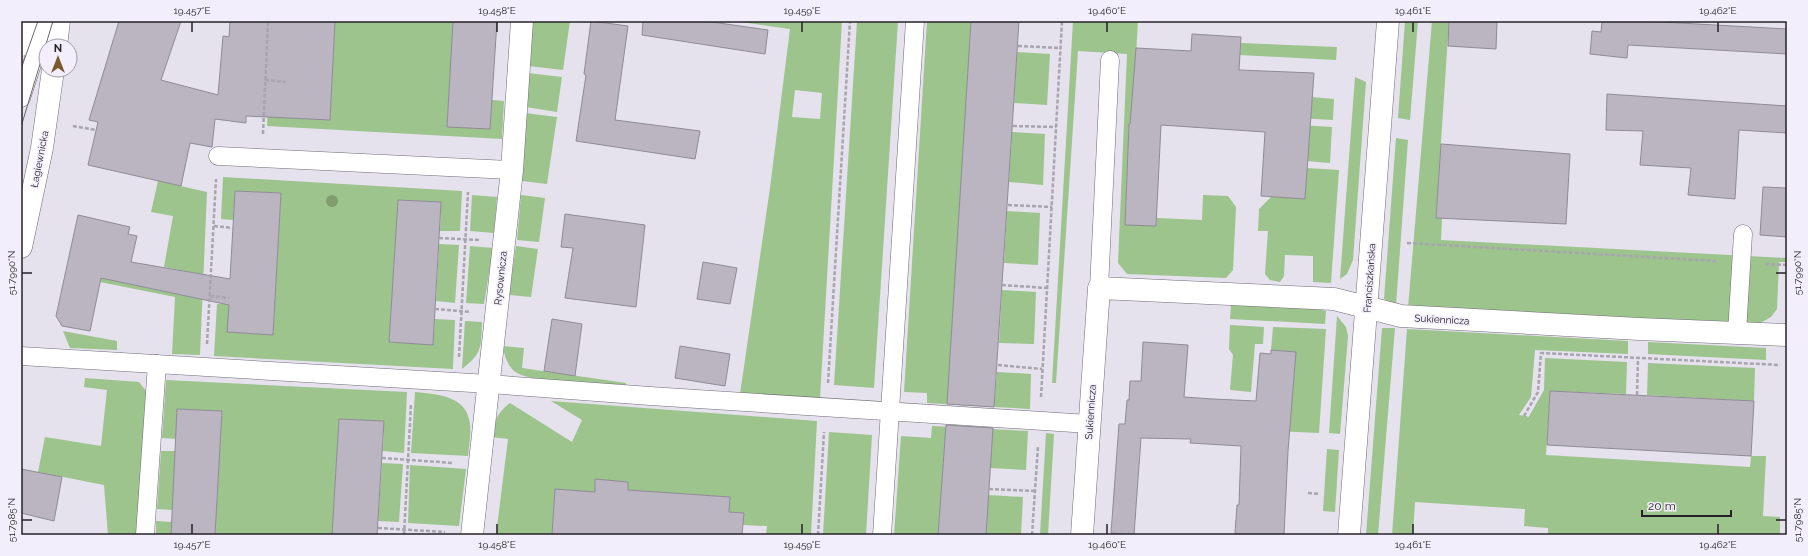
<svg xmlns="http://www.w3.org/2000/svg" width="1808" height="556" viewBox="0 0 1808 556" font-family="Raleway,sans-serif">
<rect width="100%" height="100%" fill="#e5e1ed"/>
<!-- green -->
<g fill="#9cc48c" fill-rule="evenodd">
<polygon points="335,21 453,21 447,126 490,129 492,100 504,101 502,139 267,126 269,86 330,120"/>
<polygon points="532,21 570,21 563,70 529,66"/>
<path d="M733,21H842L820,398L740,394L770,188L790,29ZM795,90L822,93L820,119L792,117Z"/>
<polygon points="857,21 898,21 874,388 834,385"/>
<polygon points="927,21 971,21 948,394 995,397 997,372 1031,374 1030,409 927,403 927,393 904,392"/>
<polygon points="1073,21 1138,21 1132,124 1129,124 1125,224 1156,226 1157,218 1202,220 1203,195 1228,196 1236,207 1233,270 1226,278 1127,274 1118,263 1127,54 1078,51 1056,383 1052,383"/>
<polygon points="1405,21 1418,21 1410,120 1398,118"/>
<polygon points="1432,21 1449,21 1436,217 1442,218 1441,240 1787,258 1787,262 1779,262 1777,309 1771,317 1755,326 1408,308"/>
<polygon points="1241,43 1337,47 1336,60 1240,55"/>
<polygon points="1017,52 1050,54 1047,105 1014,103"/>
<polygon points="528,73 562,77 557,112 526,107"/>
<polygon points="1355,77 1366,82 1353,260 1347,274 1340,279"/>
<polygon points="1312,97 1334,99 1333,120 1242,115"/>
<polygon points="525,113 557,117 547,184 522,181"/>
<polygon points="1266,123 1332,127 1330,163 1307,161"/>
<polygon points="1012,132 1045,134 1043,185 1009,182"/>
<polygon points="1396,138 1408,140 1396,305 1384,299"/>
<polygon points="1307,168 1339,170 1331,283 1313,282 1313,256 1285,255 1284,276 1280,282 1270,280 1265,274 1268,231 1258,231 1259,209 1271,197"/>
<polygon points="223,177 462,191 460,231 440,231 441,202 398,200 389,342 433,345 435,319 455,320 453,369 214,356 217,304 229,304 228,332 273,335 281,193 235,191 233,220 221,219"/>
<polygon points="158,181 207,192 200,355 172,354 175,297 100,282 100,278 192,297 196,273 164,267 173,216 151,212"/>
<polygon points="472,195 497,197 494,233 470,231"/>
<polygon points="521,195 545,198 539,242 517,240"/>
<polygon points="1007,211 1040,213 1038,265 1004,263"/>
<polygon points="439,244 459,245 455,303 436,301"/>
<polygon points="470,246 493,248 484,304 466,303"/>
<polygon points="516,246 538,249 531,297 509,295"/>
<polygon points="1002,290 1036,292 1034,344 999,343"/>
<polygon points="1231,304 1319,309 1326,311 1325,324 1230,319"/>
<polygon points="1337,316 1346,327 1348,336 1340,434 1329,433"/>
<path d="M465,321L482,322C481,346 483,353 462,369Z"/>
<polygon points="1230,325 1264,327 1263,344 1255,344 1251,392 1230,390 1233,355 1229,349"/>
<polygon points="1273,327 1326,329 1319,433 1254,430 1291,412 1296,352 1271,350"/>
<polygon points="1382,328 1395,328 1378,535 1366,535"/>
<polygon points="1407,329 1628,341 1628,354 1535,350 1531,397 1519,415 1527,416 1528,418 1544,390 1545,358 1627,362 1626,394 1550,391 1546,455 1750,467 1751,456 1766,456 1763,516 1780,517 1780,535 1548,535 1548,528 1524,526 1525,509 1415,502 1413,535 1392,535"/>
<polygon points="63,331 117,341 117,350 70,348"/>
<polygon points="1648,342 1766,348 1766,360 1648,354"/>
<path d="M503,346L524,348L522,368L626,383V385C602,384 530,384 514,371C507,364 504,355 503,346Z"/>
<polygon points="1648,363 1755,368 1754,401 1647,395"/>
<polygon points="85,378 139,382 146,391 137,535 108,535 104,485 38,472 45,437 101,446 107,390 84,387"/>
<polygon points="166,380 407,392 404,453 383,451 384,421 339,419 332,535 215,535 222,411 177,409 177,439 162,438"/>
<path d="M415,392C434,394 464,395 469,419C472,431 469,445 468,456L411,453Z"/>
<path d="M551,401L817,421L811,535H766L767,526L743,525L744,513L729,512L730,497L628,490V482L596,479L595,492L555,490L552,535H496L508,439L491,437C494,423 497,412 510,403L572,442L582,420Z"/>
<polygon points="932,426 1028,431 1026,470 990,468 992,440 945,438 938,535 894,535 901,436 931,438"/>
<polygon points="829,432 872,435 866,535 823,535"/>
<polygon points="1046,433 1054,434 1048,535 1040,535"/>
<polygon points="1327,449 1339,450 1335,512 1323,511"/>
<polygon points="161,451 176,451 172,510 157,509"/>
<polygon points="382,463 403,464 399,522 378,521"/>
<polygon points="410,465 466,469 459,526 408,523"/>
<polygon points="988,495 1023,497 1021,535 986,535"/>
<polygon points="156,521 172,522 171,535 156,535"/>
</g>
<!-- building -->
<g fill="#bab5c1" stroke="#8f8b96">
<polygon points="119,21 181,21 161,80 218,95 223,36 229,37 230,21 335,21 330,120 246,116 246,123 215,119 212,147 190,143 181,186 88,165 98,122 89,120"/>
<polygon points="453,21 497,21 490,129 447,127"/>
<polygon points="591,21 628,26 615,120 700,131 695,159 576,141 586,75 584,74"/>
<polygon points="643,21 705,21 768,30 765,54 642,35"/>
<polygon points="971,21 1019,21 994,407 947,404"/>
<polygon points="1449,21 1497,21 1496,49 1448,46"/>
<polygon points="1602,21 1643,21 1787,29 1787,54 1628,45 1627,58 1590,54 1592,31 1601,32"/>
<polygon points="1192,34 1241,37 1239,70 1314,73 1305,199 1261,196 1265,132 1161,125 1156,226 1125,225 1129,124 1130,124 1136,48 1191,51"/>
<polygon points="1607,94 1787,106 1787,133 1739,130 1735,199 1688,195 1691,168 1640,165 1643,131 1606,130"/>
<polygon points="1441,144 1570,154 1566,224 1436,218"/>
<polygon points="1763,187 1787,188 1787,237 1760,235"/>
<polygon points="235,191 281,193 273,335 227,332 229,305 101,278 90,331 62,326 56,316 78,215 130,227 128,234 137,236 131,262 230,279"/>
<polygon points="398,200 441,202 433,345 389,342"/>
<polygon points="565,214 645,225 636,307 565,298 573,248 561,247"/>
<polygon points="703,262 737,268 730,304 697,299"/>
<polygon points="552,319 582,324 575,376 544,371"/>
<polygon points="1143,342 1188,345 1184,397 1213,399 1256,401 1260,353 1271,354 1271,350 1296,352 1288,451 1284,535 1243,535 1235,533 1237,505 1239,505 1241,446 1190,443 1191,439 1141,438 1134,535 1111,533 1119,424 1125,424 1127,400 1129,400 1130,381 1141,381"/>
<polygon points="680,346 730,354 725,386 675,378"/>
<polygon points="1550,391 1754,401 1751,456 1547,445"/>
<polygon points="177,409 222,411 215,535 171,535"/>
<polygon points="339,419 384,421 377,535 332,535"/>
<polygon points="946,425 993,428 986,535 938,535"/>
<polygon points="21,469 62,477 54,521 21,513"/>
<polygon points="595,479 628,482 628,490 730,497 729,512 744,513 742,535 552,535 555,489 595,492"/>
</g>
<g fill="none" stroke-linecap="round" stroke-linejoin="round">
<!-- lane casing -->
<g stroke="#706b77" stroke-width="19">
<g id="lane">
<polyline points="21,98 46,21"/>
<polyline points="218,156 512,170"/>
<polyline points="1099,288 1110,60"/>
<polyline points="1737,333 1743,234"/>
<polyline points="21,356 489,384 650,396 1089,424"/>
<polyline points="145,535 157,364"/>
<polyline points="882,535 915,21"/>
</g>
</g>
<!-- street casing -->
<g stroke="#706b77" stroke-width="23">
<g id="street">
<polyline points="472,535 512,170 522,21"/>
<polyline points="1082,535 1099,288 1334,299 1401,316 1639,329 1787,335"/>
</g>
</g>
<!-- secondary casing -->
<g stroke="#706b77" stroke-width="23">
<g id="secondary">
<polyline points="21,45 35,21"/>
<polyline points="56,46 59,21"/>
<polyline points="21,247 42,148 53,70"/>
<polyline points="1349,535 1388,21"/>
</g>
</g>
<!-- path -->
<g stroke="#a8a5ae" stroke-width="2.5" stroke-dasharray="4 2" stroke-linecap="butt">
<polyline points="1018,46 1060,48"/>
<polyline points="265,80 286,82"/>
<polyline points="73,126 96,130"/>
<polyline points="1013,126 1056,127"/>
<polyline points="263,134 268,21"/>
<polyline points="1008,205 1052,207"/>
<polyline points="214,226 233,228"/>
<polyline points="439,238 479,240"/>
<polyline points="1407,243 1716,261"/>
<polyline points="1765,264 1787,265"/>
<polyline points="1002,285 1047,288"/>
<polyline points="210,296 229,298"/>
<polyline points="435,309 471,312"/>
<polyline points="207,344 216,179"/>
<polyline points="459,357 468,192"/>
<polyline points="998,365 1042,369"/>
<polyline points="828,383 850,21"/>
<polyline points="1637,395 1638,358"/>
<polyline points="1041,397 1062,21"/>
<polyline points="1524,416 1538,392 1541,353 1780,365"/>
<polyline points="382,458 453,463"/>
<polyline points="989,489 1035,491"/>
<polyline points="1308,493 1320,494"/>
<polyline points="378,528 445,532"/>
<polyline points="404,535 411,404"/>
<polyline points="818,535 824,432"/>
<polyline points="1032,535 1038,446"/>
</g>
<!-- lane -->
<use href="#lane" stroke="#fff" stroke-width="18"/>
<!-- street -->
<use href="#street" stroke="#fff" stroke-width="22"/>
<!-- secondary -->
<use href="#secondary" stroke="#fff" stroke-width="22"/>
<!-- tram -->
<g stroke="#69666e" stroke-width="1">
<polyline points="21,69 38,21"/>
<polyline points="21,127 53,21"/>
</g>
</g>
<!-- trees -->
<circle fill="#809d6e" cx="332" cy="201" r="6"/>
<!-- ticks -->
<path fill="none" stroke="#242227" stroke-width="1.5" d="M192,22V32M497,22V32M802,22V32M1107,22V32M1413,22V32M1718,22V32M22,273H32M1776,273H1786M22,520H32M1776,520H1786M192,524V534M497,524V534M802,524V534M1107,524V534M1413,524V534M1718,524V534"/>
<g text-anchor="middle" stroke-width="3" stroke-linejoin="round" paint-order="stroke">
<!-- street labels -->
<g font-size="10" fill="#242227" stroke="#f3eefb">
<text transform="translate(39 159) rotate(-79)" y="4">Łagiewnicka</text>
<text transform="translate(500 278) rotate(-84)" y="4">Rysownicza</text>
<text transform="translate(1369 278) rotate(-86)" y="4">Franciszkańska</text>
<text transform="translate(1442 319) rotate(3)" y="4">Sukiennicza</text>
<text transform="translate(1090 412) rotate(-86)" y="4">Sukiennicza</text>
</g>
</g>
<!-- border -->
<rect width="1808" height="556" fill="none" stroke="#f3eefb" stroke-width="44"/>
<!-- north arrow -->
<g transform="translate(58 58)"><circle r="19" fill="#f3eefb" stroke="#a09ca6"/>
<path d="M0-3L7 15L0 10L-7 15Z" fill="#7a592f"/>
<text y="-6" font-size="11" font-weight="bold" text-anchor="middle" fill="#242227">N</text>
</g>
<!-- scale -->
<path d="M1642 510v6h89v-6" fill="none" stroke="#242227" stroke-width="2"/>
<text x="1648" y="510" font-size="12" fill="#242227" stroke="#f3eefb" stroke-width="3" paint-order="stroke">20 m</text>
<rect x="22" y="22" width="1764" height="512" fill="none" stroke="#242227" stroke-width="1.5"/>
<g font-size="10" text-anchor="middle" fill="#242227">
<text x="192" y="14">19.457°E</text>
<text x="497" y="14">19.458°E</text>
<text x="802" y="14">19.459°E</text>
<text x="1107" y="14">19.460°E</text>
<text x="1413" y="14">19.461°E</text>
<text x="1718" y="14">19.462°E</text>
<text transform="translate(11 273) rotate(-90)" y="4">51.7990°N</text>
<text transform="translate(1797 273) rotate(-90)" y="4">51.7990°N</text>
<text transform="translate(11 520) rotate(-90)" y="4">51.7985°N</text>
<text transform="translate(1797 520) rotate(-90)" y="4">51.7985°N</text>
<text x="192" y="548">19.457°E</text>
<text x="497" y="548">19.458°E</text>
<text x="802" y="548">19.459°E</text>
<text x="1107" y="548">19.460°E</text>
<text x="1413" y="548">19.461°E</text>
<text x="1718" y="548">19.462°E</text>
</g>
</svg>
